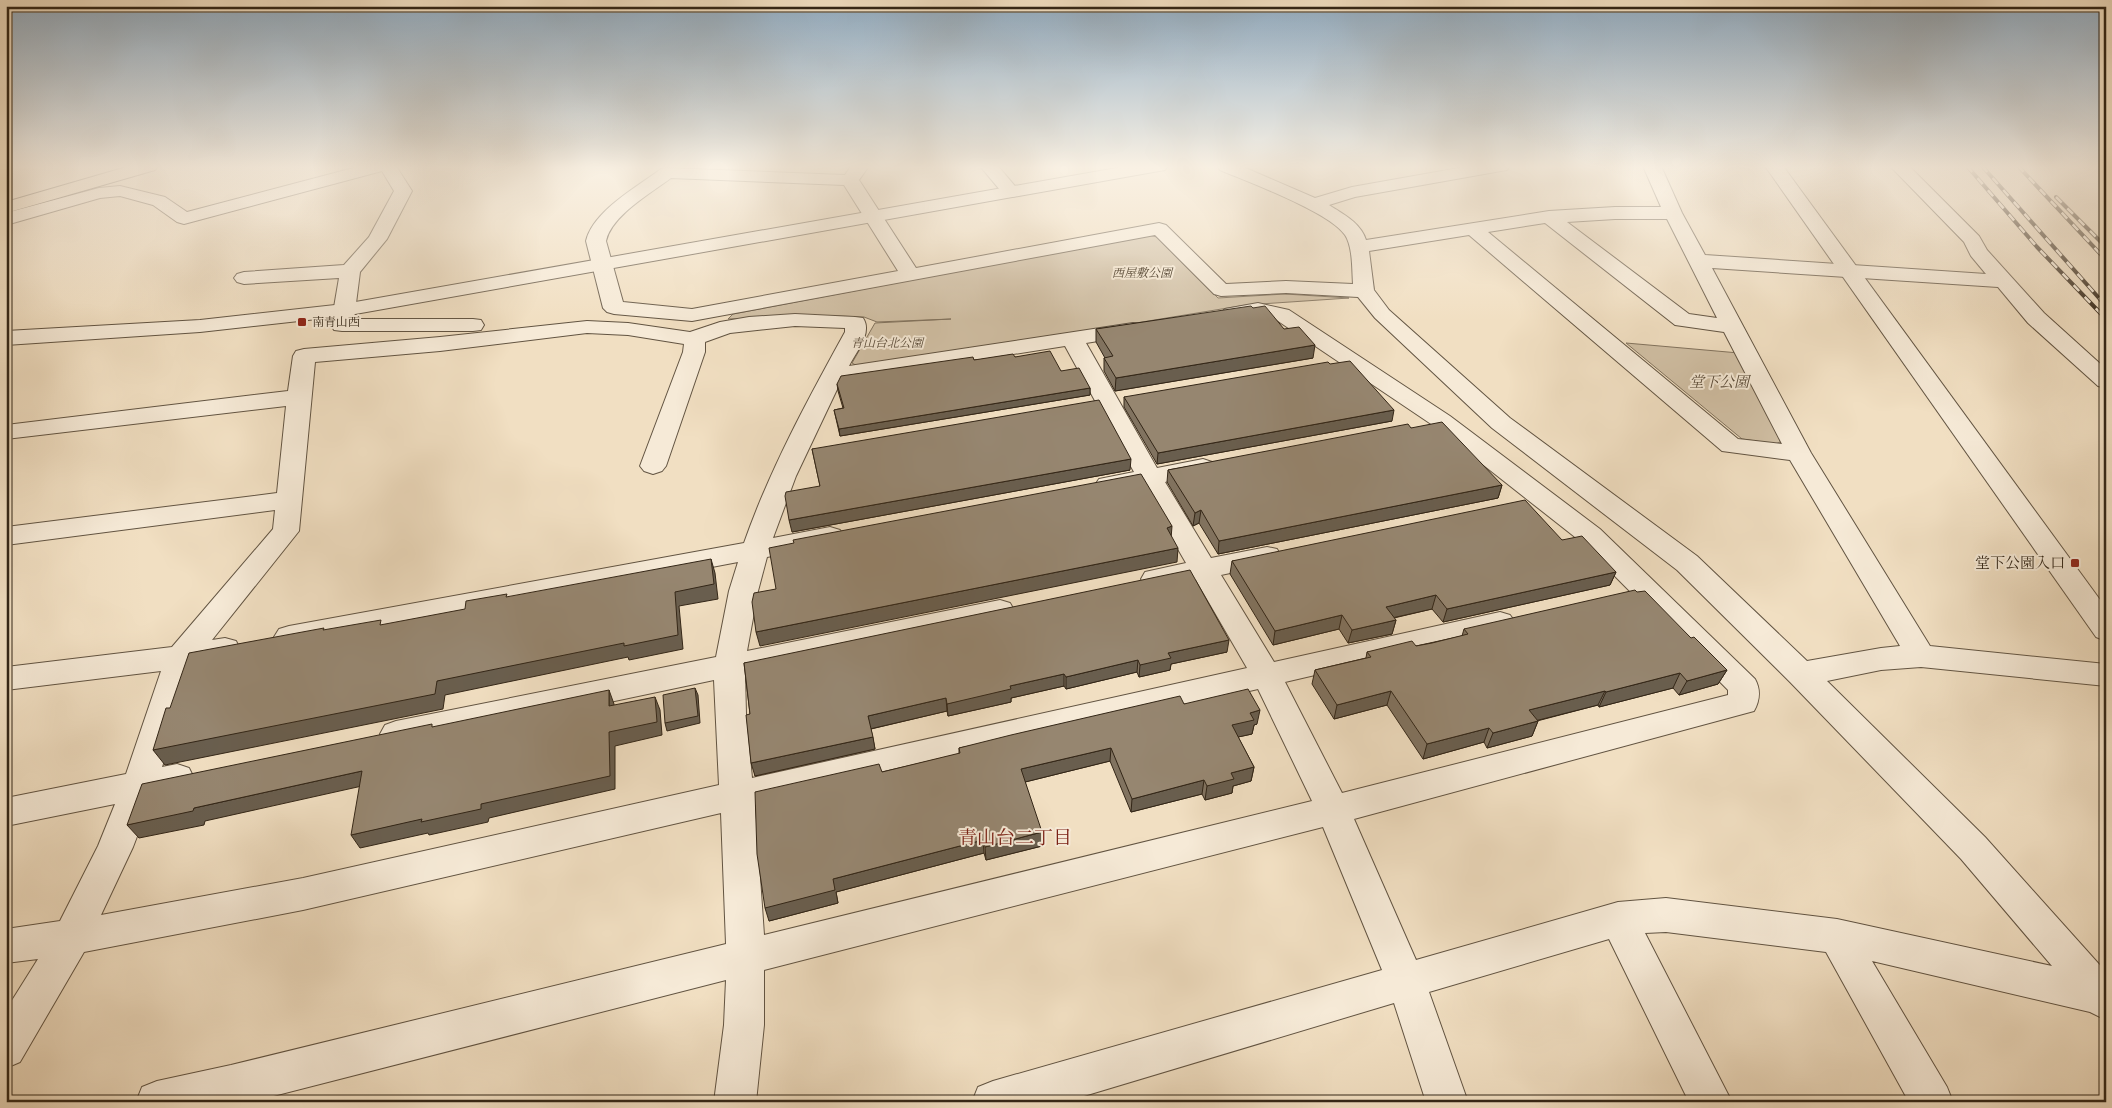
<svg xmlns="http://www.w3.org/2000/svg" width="2112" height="1108" viewBox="0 0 2112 1108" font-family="'Sorts Mill Goudy','Noto Serif JP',serif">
<rect width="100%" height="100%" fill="#f1dfc2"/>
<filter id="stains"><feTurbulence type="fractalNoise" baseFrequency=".004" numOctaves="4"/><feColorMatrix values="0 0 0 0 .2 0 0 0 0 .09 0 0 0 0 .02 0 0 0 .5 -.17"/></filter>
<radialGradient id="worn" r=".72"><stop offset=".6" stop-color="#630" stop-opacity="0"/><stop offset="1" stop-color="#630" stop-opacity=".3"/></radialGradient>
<!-- green -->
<g fill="#d1c0a5" stroke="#82735e">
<polygon points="1148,235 1157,237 1218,298 1285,294 1349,298 1246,305 861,368 852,363 875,323 951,319 877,322 864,317 837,316 728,319 733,314"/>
<polygon points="1626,343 1739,353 1782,441 1776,444 1742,439"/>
</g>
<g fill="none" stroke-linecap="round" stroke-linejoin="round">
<!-- minor casing -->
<g stroke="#625442" stroke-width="2">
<g id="minor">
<polygon points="361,166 396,166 412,191 387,239 360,272 354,319 473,319 481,320 484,325 481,330 473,331 342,331 334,330 331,325 339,278 244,284 237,282 234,278 237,274 244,272 344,265 369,237 394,191 382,171 184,224 177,222 153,205 120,196 100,198 6,225 6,213 99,188 120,186 165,197 187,212"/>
<path d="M851,166H869L859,180L916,268L1159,223L1166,225L1226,284L1286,281L1353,284C1352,270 1353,247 1345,235C1330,212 1248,182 1220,170L1217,166H1241L1315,198L1352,187L1470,166H1510L1507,170L1501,171L1355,197L1329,205C1343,214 1361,223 1366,240L1549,211L1615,207H1661L1643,166H1661L1682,213L1705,255L1986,274L1971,256L1964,242L1890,166H1909L1979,236L1987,250L2044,313L2106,369V388L2098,386L2028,323L1998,287L1712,268L1811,453L1930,646L2106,664V686L1921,667L1881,670L1827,681L1985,837L2106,972V1020L2090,1012L1872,961L1947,1087L1953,1102H1909L1826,952L1666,932L1645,933L1732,1102H1689L1609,939L1429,992L1468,1102H1426L1394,1003L1064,1102H972L978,1087L993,1081L1382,970L1323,827L764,970V1025L756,1102H714L724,1025L726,980L250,1102H136L142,1087L157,1081L231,1065L726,944L721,813L303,910L84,952L20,1062L6,1068V1010L38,959L6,963V929L60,921L98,846L115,804L6,826V798L126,774L161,671L6,690V667L172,647L273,529L275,510L6,545V527L277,493L286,406L6,439V425L288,391L293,356L296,351L304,349L440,337L587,321L628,323L690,332L720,322L749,317L795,314L855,317L863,318C873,333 856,352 849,366L1133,323L1141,324L1144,329L1141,334L1086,343L1157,468L1203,459L1212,462L1216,467L1212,472L1165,482L1211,558L1267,547L1277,549L1281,556L1277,563L1221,575L1274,662L1500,612L1510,615L1515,622L1510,629L1500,632L1285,682L1342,793L1728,695V690L1580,541L1434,426L1275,319L1258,315L1232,319L1225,317L1221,313L1225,309L1258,303L1289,310L1450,416L1600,529L1755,679C1761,690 1760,700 1754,711L1354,819L1416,960L1618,902L1666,898L1837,919L2052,966L1961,859L1790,682L1677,570L1492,428L1375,318L1358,297L1286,293L1221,296L1214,294L1155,235L692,321L614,314L607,312L603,308L586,241C593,211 637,187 661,169L667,168L845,175ZM671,178L844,185L898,271L692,309L623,302L606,241C611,216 651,193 671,178ZM1615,219H1667L1717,318L1689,314L1567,222ZM1545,223L1675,325L1724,332L1782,444L1738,439L1488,232ZM1469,235L1722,451L1790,460L1900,646L1881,648L1807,661L1697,556L1510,418L1389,310L1374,290L1369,251ZM795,326L845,328V332C807,401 770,469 744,543L289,626L279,629L274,637L279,645L289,648L738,562L729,591L716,657L396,721L385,725L380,734L385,743L396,747L714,680L719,785L303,878L101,915L133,847L152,797L189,788L194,778L189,768L177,764L162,767L193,666L236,657L240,649L236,641L225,638L212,640L299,531L315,362L440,351L587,333L628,335L684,344L683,352L640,466L644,471L653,474L662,471L666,466L705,352V342L730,333ZM1065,346L1134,472L1099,479L1095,485L1099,491L1108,493L1142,487L1186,563L1145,572L1141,579L1145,586L1155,589L1196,580L1247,668L752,778L746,714L745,674L1000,620L1010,617L1014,610L1010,603L1000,600L747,651L758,591L767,557L830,545L840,542L844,536L840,530L830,527L773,538L796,476L841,381ZM1258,689L1312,801L764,935L755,805Z"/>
<polygon points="980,166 998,166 1020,192 1017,196 1011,197 1005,196"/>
</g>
</g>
<!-- tertiary casing -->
<g stroke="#625442" stroke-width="2">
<g id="tertiary">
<polygon points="1128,166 1168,166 1165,170 1159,171 344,316 200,332 6,345 6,331 200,320 344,304"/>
<polygon points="1765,166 1783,166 2106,608 2106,641 2096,637"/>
</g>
</g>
<!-- trunk casing -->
<g stroke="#332617" stroke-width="2">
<polygon id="trunk" points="130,166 158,166 155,170 6,213 6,202"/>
</g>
<!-- minor -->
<use href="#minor" fill="#f6ead7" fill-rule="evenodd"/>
<!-- tertiary -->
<use href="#tertiary" fill="#f6ead7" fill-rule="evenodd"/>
<!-- trunk -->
<use href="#trunk" fill="#f1dfc2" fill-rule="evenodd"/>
<!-- rail casing -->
<g stroke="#332617" stroke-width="4">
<g id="rail">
<polyline points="1967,166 2037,247 2106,319"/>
<polyline points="1982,166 2106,306"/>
<polyline points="2018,166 2106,260"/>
<polyline points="2056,197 2106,247"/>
</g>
</g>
<!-- rail -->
<use href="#rail" stroke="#f6ead7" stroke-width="2.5" stroke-dasharray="8" stroke-linecap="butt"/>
</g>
<!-- wall -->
<g fill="#817360" stroke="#332617">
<polygon points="1253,308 1284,329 1313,358 1115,391 1104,371 1104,358 1105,358 1096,342 1096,329"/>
<polygon points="1015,357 1061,371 1090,388 1090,395 840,436 834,410 843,408 838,391 837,384 974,360"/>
<polygon points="1124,397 1392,421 1157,464 1124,407"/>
<polygon points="1411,428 1502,485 1498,498 1218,554 1199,523 1193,526 1167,482 1168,470"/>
<polygon points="812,449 1130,470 792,532 820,486"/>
<polygon points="1562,540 1616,572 1610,585 1443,622 1432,609 1394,618 1396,620 1392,634 1348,643 1339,629 1273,645 1230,574 1232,561"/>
<polygon points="1464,629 1691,638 1727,670 1718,684 1679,695 1673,688 1599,707 1598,705 1537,721 1538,721 1532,736 1487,748 1484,742 1423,759 1387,705 1334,719 1312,684 1315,670 1366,658 1367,652 1416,646 1462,636"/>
<polygon points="1227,652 1171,664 1170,670 1139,677 1137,672 1066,689 1064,686 1011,698 1011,702 948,716 947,711 871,729 875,749 755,776 750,714 744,663"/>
<polygon points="1184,704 1257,724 1254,725 1252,734 1238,737 1254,767 1251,781 1233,786 1232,793 1205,800 1202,794 1131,812 1110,761 1025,782 1042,846 986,860 984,853 836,892 838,903 769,921 882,772 959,754 959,748"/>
</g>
<!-- shaded-wall -->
<g fill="#695e4e" stroke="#332617">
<polygon points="1315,345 1313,358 1115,391 1116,378"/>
<polygon points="1090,388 1090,395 840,436 839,429"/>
<polygon points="1394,410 1392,421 1157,464 1158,453"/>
<polygon points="1131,459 1130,470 792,532 789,520"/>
<polygon points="1502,485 1498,498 1218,554 1219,541"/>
<polygon points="1201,510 1199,523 1193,526 1195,513"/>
<polygon points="1172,526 1171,539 1167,528"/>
<polygon points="1178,548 1177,562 760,646 756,632"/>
<polygon points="711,559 715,573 718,599 679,606 683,649 629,660 628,657 445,695 443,709 165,765 153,750 437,681 675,592"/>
<polygon points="1616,572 1610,585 1443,622 1447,609"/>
<polygon points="1436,595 1432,609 1383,620 1386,607"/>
<polygon points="1342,615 1339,629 1273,645 1275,631"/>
<polygon points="1396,620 1392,634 1348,643 1352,630"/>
<polygon points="1229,640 1227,652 1171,664 1170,670 1139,677 1140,665 1168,653"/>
<polygon points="1138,660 1137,672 1066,689 1066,677"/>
<polygon points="1727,670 1718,684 1679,695 1687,681"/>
<polygon points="1680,673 1673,688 1599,707 1606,692"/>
<polygon points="1064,674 1064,686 1011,698 1011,702 948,716 947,704 1010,686"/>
<polygon points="695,688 698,695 700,723 667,731 665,723"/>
<polygon points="609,690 614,704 615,720 609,706"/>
<polygon points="1391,691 1387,705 1334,719 1337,705"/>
<polygon points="1605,691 1598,705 1523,724 1529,710"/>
<polygon points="655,697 660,710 662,735 615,746 615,789 489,818 488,822 429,835 428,833 360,848 351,835 481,804 609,732"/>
<polygon points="946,698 947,711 870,729 868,716"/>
<polygon points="1260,710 1257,724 1254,725 1252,734 1229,739 1232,725 1250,713"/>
<polygon points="1538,721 1532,736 1487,748 1493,733"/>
<polygon points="1489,728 1484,742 1423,759 1427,744"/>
<polygon points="873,737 875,749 755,776 751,763"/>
<polygon points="1111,748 1110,761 1021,783 1021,769"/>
<polygon points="1254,767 1251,781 1233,786 1232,793 1205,800 1207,786 1231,773"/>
<polygon points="362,771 371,784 205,821 204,825 139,838 127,825 194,808"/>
<polygon points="1204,780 1202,794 1131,812 1132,799"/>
<polygon points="1042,832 1042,846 986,860 985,847"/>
<polygon points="983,840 984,853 836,892 838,903 769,921 765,908 833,879"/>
</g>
<!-- building -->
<g fill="#968670" stroke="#332617">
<polygon points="1251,306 1253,308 1265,306 1284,329 1299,327 1315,345 1116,378 1104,358 1113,356 1096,329"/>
<polygon points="1050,351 1061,371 1079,368 1090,388 839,429 834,410 844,408 837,384 841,376 973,357 974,360 1013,354 1015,357"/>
<polygon points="1350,361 1394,410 1158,453 1124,397 1328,362 1330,364"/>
<polygon points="1099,400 1131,459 789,520 785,496 786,492 820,486 812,449"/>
<polygon points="1442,422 1502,485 1219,541 1201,510 1195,513 1168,470 1408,424 1411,428"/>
<polygon points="1141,474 1172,526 1167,528 1178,548 756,632 752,602 754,593 776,589 769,548 794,543 793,540"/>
<polygon points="1525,500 1562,540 1582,536 1616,572 1447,609 1436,595 1386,607 1396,620 1352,630 1342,615 1275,631 1232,561"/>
<polygon points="711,559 714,584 675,592 678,635 624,646 624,643 437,681 435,694 153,750 166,708 170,708 189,653 324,628 323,630 381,620 380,625 465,609 466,601 507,594 506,597"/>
<polygon points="1190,570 1229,640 1168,653 1171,658 1140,665 1138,660 1066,677 1064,674 1010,686 1011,689 947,704 946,698 868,716 873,737 751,763 746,715 750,714 744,663"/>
<polygon points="1635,590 1637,592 1645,591 1691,638 1694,637 1727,670 1687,681 1680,673 1606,692 1605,691 1529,710 1538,721 1493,733 1489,728 1427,744 1391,691 1337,705 1315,670 1371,657 1367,652 1412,641 1416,646 1432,643 1468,634 1464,629"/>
<polygon points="695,688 698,716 665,723 663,695"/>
<polygon points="1248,689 1260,710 1250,713 1254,720 1232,725 1254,767 1231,773 1234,779 1207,786 1204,780 1132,799 1111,748 1021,769 1042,832 985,847 983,840 833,879 835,890 765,908 757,854 755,792 879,764 882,772 960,753 959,748 1011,735 1180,696 1184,704"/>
<polygon points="609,690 609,706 655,697 657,722 609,732 610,776 481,804 481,809 421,822 422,819 351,835 362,771 194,808 193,811 127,825 142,784 432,724 432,727"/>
</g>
<!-- sky -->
<linearGradient id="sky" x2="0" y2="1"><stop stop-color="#91acc2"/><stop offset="0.52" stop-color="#f9f1e4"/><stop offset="1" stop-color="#f9f1e4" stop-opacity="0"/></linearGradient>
<rect width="2112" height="321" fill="url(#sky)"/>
<!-- markers -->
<g fill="#8f2418" stroke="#f6ead7" stroke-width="2">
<rect x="297" y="317" width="10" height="10" rx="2.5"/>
<rect x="2070" y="558" width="10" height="10" rx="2.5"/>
</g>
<g text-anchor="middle" stroke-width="4" stroke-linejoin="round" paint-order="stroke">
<!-- far-park labels -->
<g font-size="12" font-style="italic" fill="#5a4c3a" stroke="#f6ead7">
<text x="1142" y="277">西屋敷公園</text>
<text x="887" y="347">青山台北公園</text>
</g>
<!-- far-poi labels -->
<g font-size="12" fill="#332617" stroke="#f6ead7" text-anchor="start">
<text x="312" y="326">南青山西</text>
</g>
<!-- park labels -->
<g font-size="15" font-style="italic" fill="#5a4c3a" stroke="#f6ead7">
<text x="1719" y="387">堂下公園</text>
</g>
<!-- poi labels -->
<g font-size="15" fill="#332617" stroke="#f6ead7" text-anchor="end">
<text x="2065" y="568">堂下公園入口</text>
</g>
<!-- near-neighbourhood labels -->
<g font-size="19" fill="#7a1f14" stroke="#f6ead7">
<text x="1015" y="844">青山台二丁目</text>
</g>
</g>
<!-- margin -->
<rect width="2112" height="1108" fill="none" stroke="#f1dfc2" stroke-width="25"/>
<rect x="8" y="8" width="2097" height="1093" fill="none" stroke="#332617" stroke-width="2.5"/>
<rect x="12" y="12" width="2087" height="1083" fill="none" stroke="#332617"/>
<rect width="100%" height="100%" filter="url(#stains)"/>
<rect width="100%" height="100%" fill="url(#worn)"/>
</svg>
